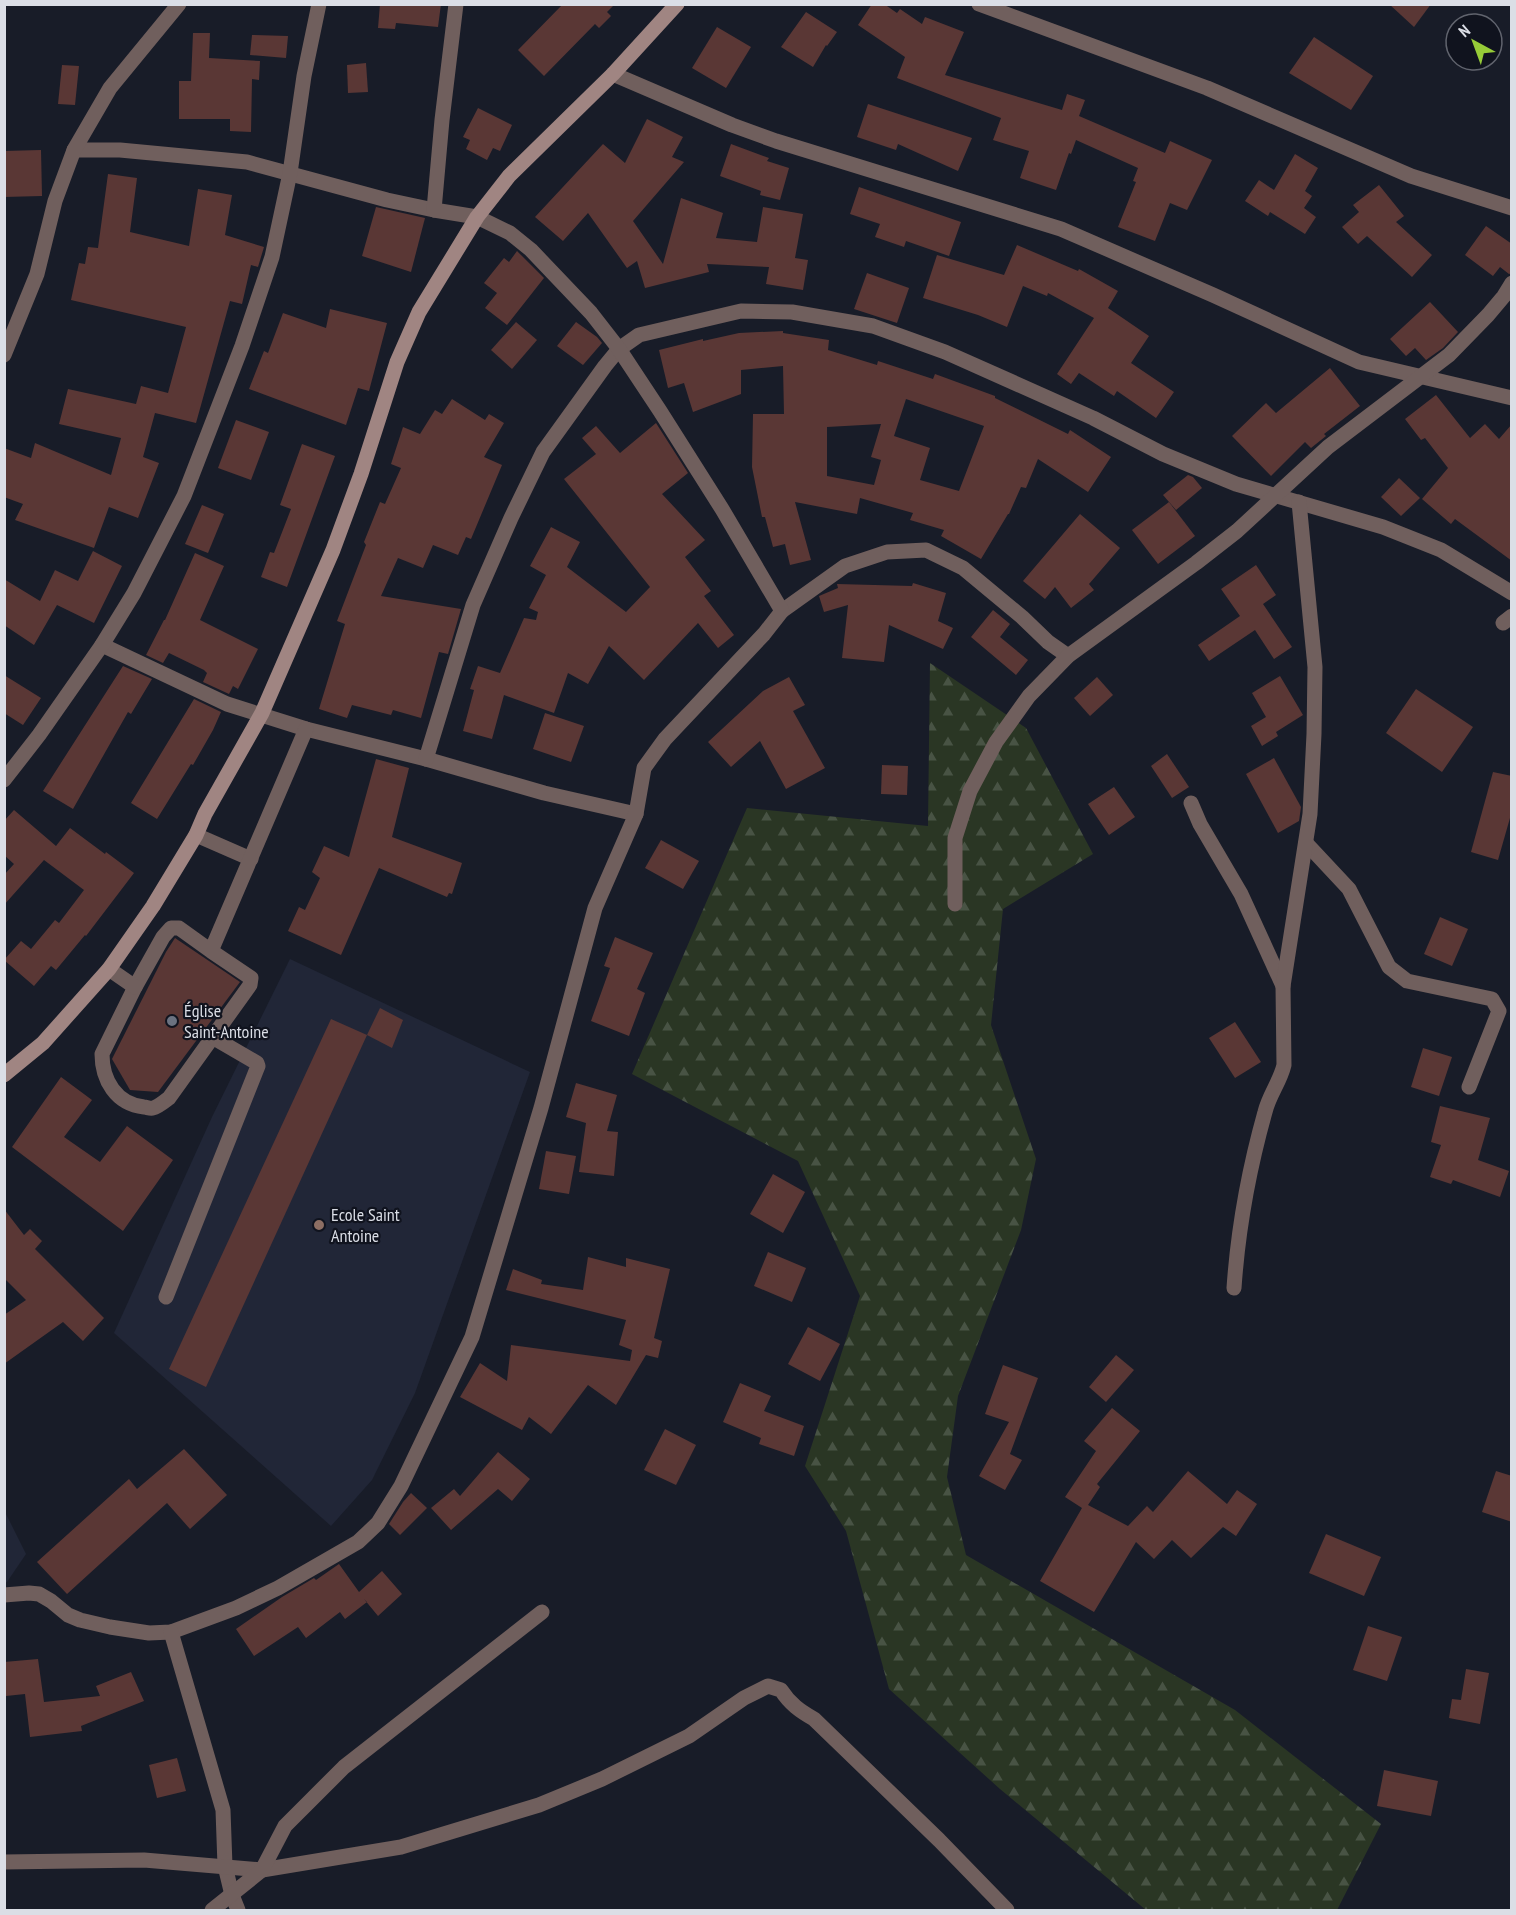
<svg xmlns="http://www.w3.org/2000/svg" width="1516" height="1915" viewBox="0 0 1516 1915" font-family="'PT Sans Narrow',sans-serif">
<defs>
<pattern id="forest-firs" width="22" height="20" patternUnits="userSpaceOnUse" patternTransform="scale(1.5)"><rect width="22" height="20" fill="#2a3624"/><path d="M5 1l3.5 6h-7zM16 11l3.5 6h-7z" fill="#485344"/></pattern>
</defs>
<rect width="100%" height="100%" fill="#181c28"/>
<!-- built -->
<g fill="#212637">
<polygon points="290,959 530,1072 415,1393 372,1480 331,1526 114,1333 212,1117"/>
<polygon points="5,1512 26,1554 7,1582 5,1583"/>
</g>
<!-- forest -->
<polygon fill="url(#forest-firs)" points="930,663 1026,728 1093,854 1003,909 991,1025 1036,1159 1021,1230 958,1396 947,1477 966,1555 1235,1710 1381,1824 1337,1910 1146,1910 1000,1789 889,1689 846,1531 805,1466 860,1296 798,1161 632,1074 747,808 928,826"/>
<!-- building -->
<g fill="#5a3735" fill-rule="evenodd">
<polygon points="380,4 441,4 438,27 396,23 395,29 378,28"/>
<polygon points="563,4 615,4 607,12 611,16 599,28 595,24 544,76 518,50"/>
<polygon points="872,4 884,4 897,13 900,9 922,24 925,17 964,32 945,75 1062,110 1067,94 1085,100 1079,116 1165,153 1170,141 1212,160 1187,210 1170,203 1155,241 1118,227 1136,182 1133,181 1138,168 1076,140 1071,154 1069,153 1056,190 1020,178 1029,151 993,140 1001,118 897,78 905,57 858,25"/>
<polygon points="1389,4 1431,4 1414,27"/>
<polygon points="806,12 837,32 827,46 826,45 813,67 781,47"/>
<polygon points="717,27 751,47 726,88 692,68"/>
<polygon points="193,33 210,33 209,58 260,61 259,80 252,79 251,132 230,131 230,119 179,119 179,81 191,81"/>
<polygon points="252,35 288,36 286,58 250,55"/>
<polygon points="1314,37 1373,76 1351,110 1289,73"/>
<polygon points="366,63 368,92 348,93 347,65"/>
<polygon points="62,65 79,66 75,105 58,104"/>
<polygon points="868,104 972,138 958,171 898,144 896,150 857,137"/>
<polygon points="478,108 512,125 500,151 493,148 487,160 466,149 470,140 463,137"/>
<polygon points="647,119 683,137 672,157 684,162 633,221 663,264 681,198 723,213 716,238 757,242 763,207 803,214 795,258 808,260 803,290 766,284 769,267 707,264 709,272 645,288 637,261 627,268 588,213 563,241 535,217 603,144 625,163"/>
<polygon points="731,144 769,158 767,161 789,168 780,200 760,195 761,191 720,176"/>
<polygon points="41,150 42,196 4,197 4,151"/>
<polygon points="1295,154 1318,168 1305,191 1312,196 1304,208 1316,217 1305,234 1270,212 1268,216 1245,201 1259,180 1274,190"/>
<polygon points="108,174 137,178 130,232 189,246 198,189 232,195 225,235 264,247 258,267 251,265 242,304 230,301 196,423 155,413 143,457 159,463 138,518 109,507 94,548 15,520 23,504 4,497 4,448 31,458 35,443 111,475 121,438 59,424 68,389 136,404 141,386 168,393 186,327 71,300 79,263 85,264 88,247 98,248"/>
<polygon points="1379,185 1404,216 1396,222 1432,255 1412,277 1367,236 1358,244 1342,227 1359,212 1353,205"/>
<polygon points="859,187 961,222 949,256 906,241 904,247 875,237 880,224 850,214"/>
<polygon points="376,207 425,218 411,272 362,256"/>
<polygon points="1486,226 1512,244 1512,273 1509,274 1500,267 1493,276 1465,255"/>
<polygon points="1017,245 1078,271 1079,269 1118,291 1108,308 1149,336 1131,363 1174,392 1156,418 1117,391 1114,396 1079,373 1071,384 1057,374 1094,318 1048,293 1047,296 1023,286 1007,327 978,315 923,298 937,255 1004,275"/>
<polygon points="517,251 544,278 507,325 485,308 497,293 484,283 504,258 509,262"/>
<polygon points="867,273 909,288 897,323 854,309"/>
<polygon points="1430,302 1458,332 1443,348 1426,360 1415,348 1406,356 1390,339"/>
<polygon points="330,309 387,323 369,391 358,388 346,425 249,389 264,351 268,353 283,313 326,328"/>
<polygon points="516,322 537,340 512,369 491,350"/>
<polygon points="576,322 597,337 602,343 583,365 557,346"/>
<path d="M783,331V333L829,340L828,350L877,365L878,361L933,379L935,374L995,396V398L1068,434L1070,430L1111,457L1088,492L1038,459L1026,488L1021,487L1009,514H1008L981,559L941,536L944,530L910,520L913,513L860,498L857,514L795,502L811,560L790,565L785,544L773,547L765,517H762L752,467L753,414H784L783,366L741,370V394L693,412L684,383L668,388L659,350L703,339V341L739,333ZM906,399L984,426L959,491L920,480L930,448L894,436ZM881,424L871,457L881,460L874,485L827,476V427Z"/>
<polygon points="1330,368 1360,406 1324,434 1326,436 1311,448 1305,442 1271,476 1232,436 1266,403 1276,413"/>
<polygon points="1436,395 1470,438 1485,424 1499,439 1512,424 1512,561 1455,519 1451,524 1422,499 1448,468 1425,438 1421,440 1405,419"/>
<polygon points="452,399 485,420 489,414 504,423 484,457 502,465 471,539 466,537 458,555 433,545 423,568 398,558 381,596 461,609 448,654 439,652 421,718 393,710 391,715 352,705 347,718 319,709 345,624 337,621 366,545 364,542 380,502 385,504 401,468 391,464 403,427 420,434 435,410 442,414"/>
<polygon points="236,420 269,432 251,480 218,468"/>
<polygon points="656,423 688,473 662,494 705,540 685,557 711,591 704,596 734,635 718,648 698,623 644,680 609,646 588,684 568,673 554,713 504,695 492,739 463,731 474,690 470,689 478,666 500,673 524,618 536,620 538,612 529,608 546,575 530,566 551,527 580,542 567,567 626,612 650,587 564,479 596,454 582,438 596,426 620,453"/>
<polygon points="302,444 335,456 287,587 261,577 270,552 274,553 291,509 280,505"/>
<polygon points="1188,475 1193,477 1202,488 1176,510 1163,495"/>
<polygon points="1399,478 1420,498 1401,516 1381,497"/>
<polygon points="1169,502 1195,536 1158,564 1132,530"/>
<polygon points="202,505 224,514 208,553 185,544"/>
<polygon points="1080,514 1120,548 1089,584 1094,590 1071,608 1055,587 1045,599 1023,581"/>
<polygon points="93,551 122,566 94,623 57,605 34,645 4,625 4,579 40,601 55,570 78,581"/>
<polygon points="195,553 224,566 200,620 258,649 238,689 233,686 229,694 203,682 207,673 204,670 169,653 163,663 146,655 164,620 165,620"/>
<polygon points="1256,565 1276,595 1263,604 1292,647 1274,659 1255,630 1209,661 1198,645 1240,616 1221,589"/>
<polygon points="913,583 946,593 938,621 953,628 943,649 889,625 884,662 842,658 848,605 824,612 819,596 838,588 837,584 912,586"/>
<polygon points="993,610 1010,624 1000,637 1028,660 1016,675 971,637"/>
<polygon points="123,666 152,679 131,714 128,712 73,809 43,791"/>
<polygon points="4,675 41,698 23,725 4,713"/>
<polygon points="1280,676 1303,715 1276,732 1278,736 1262,746 1251,726 1266,717 1252,693"/>
<polygon points="789,677 805,705 793,711 825,768 786,789 760,741 731,767 708,742 763,691"/>
<polygon points="1097,677 1113,695 1090,716 1074,698"/>
<polygon points="1416,689 1473,727 1442,772 1386,733"/>
<polygon points="194,699 221,712 213,730 193,765 191,764 157,819 131,803"/>
<polygon points="545,713 584,726 571,762 533,749"/>
<polygon points="1167,754 1189,787 1172,798 1151,766"/>
<polygon points="1274,758 1301,807 1299,821 1278,833 1246,774"/>
<polygon points="376,759 409,768 392,837 462,863 452,894 449,893 447,897 379,868 341,955 288,931 299,907 305,910 320,878 312,872 324,846 349,857"/>
<polygon points="882,765 908,766 907,795 881,794"/>
<polygon points="1493,772 1512,776 1512,811 1498,860 1471,852"/>
<polygon points="1114,787 1135,817 1109,835 1088,804"/>
<polygon points="14,810 56,846 70,828 105,854 106,852 134,873 86,936 85,935 56,970 51,966 34,986 4,960 21,941 31,949 55,920 59,923 84,890 44,860 4,905 4,875 14,864 4,855 4,821"/>
<polygon points="661,840 699,861 683,889 645,868"/>
<polygon points="1440,917 1468,929 1452,966 1424,954"/>
<polygon points="615,937 653,953 637,989 645,993 629,1036 591,1021 610,968 604,966"/>
<polygon points="175,938 240,982 158,1092 130,1090 112,1059 166,952"/>
<polygon points="380,1008 403,1020 392,1048 367,1035"/>
<polygon points="331,1019 367,1035 206,1387 169,1369"/>
<polygon points="1235,1022 1261,1062 1235,1078 1209,1038"/>
<polygon points="1423,1048 1452,1057 1439,1096 1411,1087"/>
<polygon points="61,1077 92,1100 64,1137 100,1162 127,1126 173,1160 123,1231 12,1147"/>
<polygon points="576,1083 617,1095 607,1131 618,1132 614,1176 579,1172 586,1123 566,1117"/>
<polygon points="1440,1106 1490,1118 1478,1160 1509,1171 1500,1197 1453,1180 1451,1184 1430,1177 1441,1145 1431,1142"/>
<polygon points="546,1151 576,1156 569,1194 539,1189"/>
<polygon points="773,1174 805,1192 783,1233 750,1214"/>
<polygon points="4,1209 24,1235 30,1229 42,1241 35,1249 104,1318 83,1341 63,1322 4,1364 4,1315 26,1300 4,1278"/>
<polygon points="768,1252 806,1268 792,1302 754,1286"/>
<polygon points="588,1257 626,1267 626,1258 670,1269 654,1338 662,1341 658,1358 646,1355 616,1405 588,1385 551,1434 529,1417 522,1430 460,1397 480,1363 507,1381 511,1345 630,1361 632,1350 619,1345 626,1320 506,1290 513,1269 542,1280 541,1284 583,1290"/>
<polygon points="808,1327 840,1344 820,1381 788,1364"/>
<polygon points="1116,1355 1134,1370 1106,1402 1089,1387"/>
<polygon points="1003,1365 1038,1378 1010,1454 1022,1460 1005,1490 979,1476 1009,1422 985,1414"/>
<polygon points="740,1383 771,1396 764,1411 804,1426 794,1456 759,1444 761,1438 723,1422"/>
<polygon points="1112,1408 1140,1431 1097,1484 1100,1487 1088,1505 1128,1526 1147,1506 1153,1512 1188,1471 1227,1504 1237,1490 1257,1504 1236,1536 1223,1527 1191,1558 1172,1540 1154,1559 1136,1542 1094,1612 1040,1581 1082,1508 1065,1497 1096,1451 1084,1441"/>
<polygon points="665,1429 696,1445 676,1485 644,1470"/>
<polygon points="184,1449 227,1495 190,1529 167,1503 67,1594 37,1562 129,1479 137,1489"/>
<polygon points="498,1452 530,1479 512,1501 498,1489 451,1530 431,1508 454,1489 460,1496"/>
<polygon points="1496,1471 1512,1476 1512,1522 1482,1512"/>
<polygon points="411,1493 427,1508 400,1535 389,1524 403,1502"/>
<polygon points="1326,1534 1381,1557 1364,1596 1309,1573"/>
<polygon points="339,1564 359,1592 382,1571 402,1594 378,1616 364,1599 367,1602 345,1619 340,1612 306,1638 298,1627 254,1656 236,1629 282,1597 314,1578 316,1580"/>
<polygon points="1368,1626 1402,1637 1387,1681 1353,1670"/>
<polygon points="38,1659 44,1702 100,1696 96,1686 131,1672 144,1701 81,1726 82,1731 30,1737 25,1694 6,1696 4,1662"/>
<polygon points="1466,1669 1489,1673 1480,1724 1449,1718 1452,1699 1461,1700"/>
<polygon points="177,1758 186,1791 157,1798 149,1765"/>
<polygon points="1384,1770 1438,1781 1431,1816 1377,1806"/>
</g>
<g fill="none" stroke-linecap="round" stroke-linejoin="round">
<!-- minor -->
<g stroke="#705f5d" stroke-width="15">
<polyline points="979,4 1207,88 1411,176 1512,208"/>
<polyline points="613,74 732,125 776,141 1061,229 1213,295 1359,362 1512,398"/>
<polyline points="74,150 120,150 247,162 387,200 434,210"/>
<polyline points="4,355 37,274 55,201 74,150 110,88 179,4"/>
<polyline points="782,611 845,566 887,552 926,550 963,568 1022,617 1048,642 1068,656"/>
<polyline points="1503,623 1512,616"/>
<polyline points="102,645 227,704 306,729 426,759 544,793 636,814"/>
<polyline points="426,759 473,605 511,518 543,452 605,366 619,349 639,335 741,311 792,312 873,326 945,352 1093,418 1163,454 1236,484 1383,527 1441,550 1512,593"/>
<polyline points="4,780 39,735 102,645 134,593 184,496 242,346 272,257 290,173 304,76 319,4"/>
<polyline points="1191,803 1200,824 1241,894 1283,986"/>
<polyline points="196,835 251,859"/>
<polyline points="1306,843 1349,889 1389,967 1407,981 1492,999 1499,1011 1469,1087"/>
<polyline points="955,904 955,838 970,791 996,742 1029,696 1068,656 1196,563 1237,531 1328,447 1449,355 1488,315 1504,296 1512,283"/>
<path d="M211,951L251,978L250,985L169,1098C165,1101 158,1107 153,1108C150,1109 147,1107 144,1107C116,1104 102,1080 102,1054L135,987L163,937L171,928H179L211,951L306,729"/>
<polyline points="109,969 135,987"/>
<path d="M1234,1288C1238,1230 1249,1169 1265,1112C1269,1095 1280,1082 1284,1065L1283,986L1310,814L1314,734L1315,667L1299,502"/>
<polyline points="166,1297 258,1066 257,1063 214,1038"/>
<polyline points="4,1595 29,1593 39,1594 51,1601 68,1615 80,1620 110,1627 149,1633 171,1632 236,1608 278,1588 358,1542 378,1523 401,1486 472,1337 541,1108 595,908 636,814 644,768 665,739 764,634 782,611 722,509 660,411 619,349 591,313 531,250 510,233 477,217 434,210 442,120 456,4"/>
<polyline points="171,1632 223,1810 225,1866 232,1895 238,1910"/>
<path d="M4,1862L144,1860L262,1870L401,1847L539,1805L602,1779L689,1736L744,1698L768,1686L781,1690C790,1704 800,1711 814,1719L939,1840L1007,1910"/>
<polyline points="212,1910 262,1870 285,1826 344,1767 542,1612"/>
</g>
<!-- secondary -->
<polyline stroke="#a08582" stroke-width="15" points="4,1075 43,1043 109,969 153,906 196,835 205,814 262,713 333,550 361,474 397,362 419,312 477,217 509,176 613,74 677,4"/>
</g>
<!-- markers -->
<circle fill="#6b7280" stroke="#10131e" stroke-width="2" cx="172" cy="1021" r="6"/>
<circle fill="#8d6e63" stroke="#10131e" stroke-width="2" cx="319" cy="1225" r="6"/>
<g text-anchor="middle" stroke-width="4.5" stroke-linejoin="round" paint-order="stroke">
<!-- poi labels -->
<g font-size="18" fill="#dbdee6" stroke="#10131e" text-anchor="start">
<text x="184" y="1017">Église<tspan x="184" dy="21">Saint-Antoine</tspan></text>
<text x="331" y="1221">Ecole Saint<tspan x="331" dy="21">Antoine</tspan></text>
</g>
</g>
<!-- border -->
<rect width="1516" height="1915" fill="none" stroke="#dbdee6" stroke-width="12"/>
<!-- north arrow -->
<g transform="translate(1474 42) rotate(319)"><circle r="28" fill="#10131e" stroke="#61646e" stroke-width="1.5"/>
<path d="M0-4.5L10 22L0 15L-10 22Z" fill="#97cc38"/>
<text y="-9" font-size="16" font-weight="bold" text-anchor="middle" fill="#dbdee6">N</text>
</g>
</svg>
